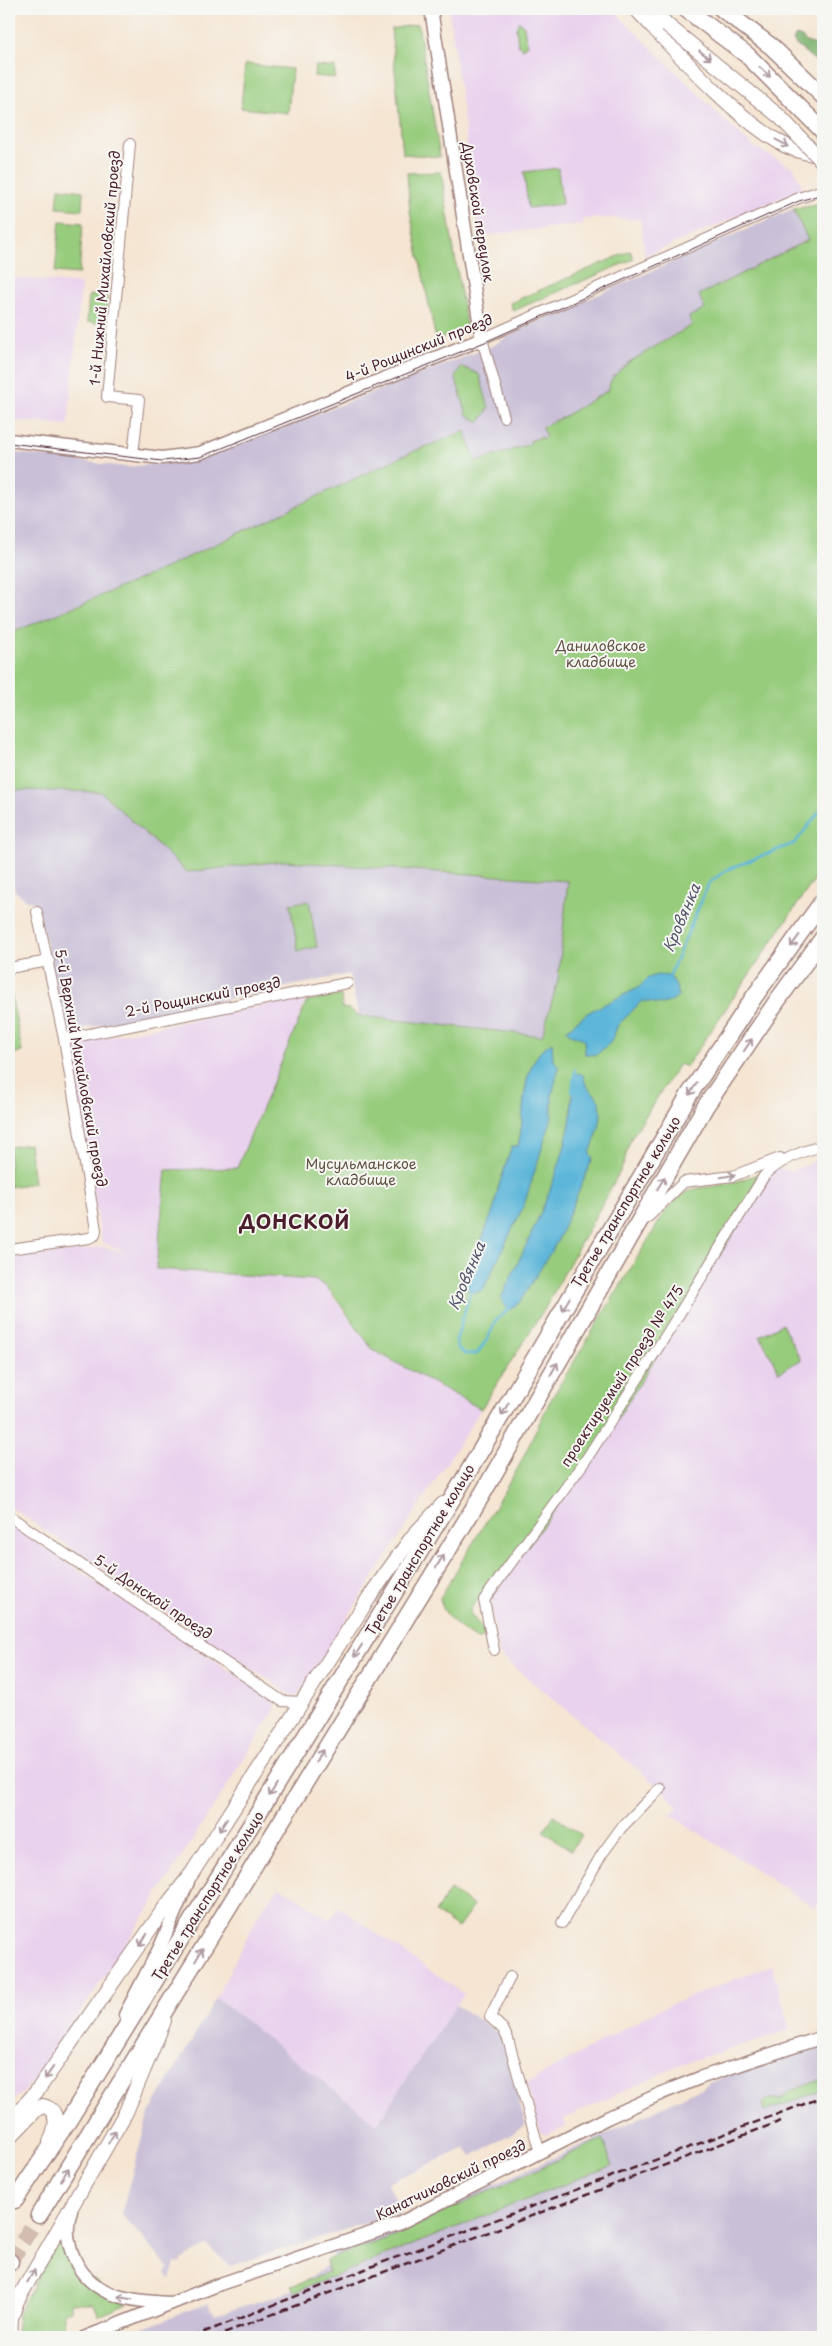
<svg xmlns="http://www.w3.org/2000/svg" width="832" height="2346" viewBox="0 0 832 2346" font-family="'Playpen Sans',sans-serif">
<rect width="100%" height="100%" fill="#f6f6f2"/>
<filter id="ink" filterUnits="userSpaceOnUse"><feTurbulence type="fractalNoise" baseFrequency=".02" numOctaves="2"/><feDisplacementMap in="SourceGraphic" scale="10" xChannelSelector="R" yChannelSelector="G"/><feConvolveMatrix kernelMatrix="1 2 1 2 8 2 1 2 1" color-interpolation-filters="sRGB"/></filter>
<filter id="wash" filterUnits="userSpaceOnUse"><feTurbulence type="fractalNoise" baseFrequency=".0096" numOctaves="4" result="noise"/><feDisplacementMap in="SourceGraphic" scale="20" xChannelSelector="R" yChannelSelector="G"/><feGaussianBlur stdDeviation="1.12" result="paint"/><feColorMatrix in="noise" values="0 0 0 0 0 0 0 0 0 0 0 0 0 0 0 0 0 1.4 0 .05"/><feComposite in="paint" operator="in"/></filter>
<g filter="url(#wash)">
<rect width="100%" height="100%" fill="#f5e5d2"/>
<!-- built -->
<g fill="#e9d2ed">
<polygon points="449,9 612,9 744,139 756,148 794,168 803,188 645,256 641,220 616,218 583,219 583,224 479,236"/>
<polygon points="9,277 81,284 68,425 9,420"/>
<polygon points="306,997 294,1034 237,1168 297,1277 314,1280 324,1285 373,1350 481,1409 297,1696 294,1697 9,1506 9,1259 104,1247 127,1253 102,1242 69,1050 73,1044"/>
<polygon points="823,1158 823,1891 816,1908 671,1815 678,1807 660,1788 499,1654 490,1597 589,1464 775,1167 791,1171"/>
<polygon points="9,1524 272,1699 276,1708 129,1940 34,2081 9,2105"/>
<polygon points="280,1887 330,1919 339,1907 464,1994 377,2125 216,1998 262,1908"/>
<polygon points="772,1965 790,2030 681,2064 564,2119 565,2127 547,2135 540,2132 527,2083 659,2009"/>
</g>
<!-- industrial -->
<g fill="#c9bfd7">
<polygon points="793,209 808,240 700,295 705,309 692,324 629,362 612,378 607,391 563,417 542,427 547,437 542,439 541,437 531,444 476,462 465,431 405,455 159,571 9,634 9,452 126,467 198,460 490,347 525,327"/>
<polygon points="15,790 101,792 187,872 284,861 568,880 558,980 542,1036 359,1016 349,974 71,1031 65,1027 37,903 26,900 15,891 9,862 9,791"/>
<polygon points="216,1998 377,2124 456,2005 500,2034 526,2125 472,2156 465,2148 388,2183 401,2212 230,2266 207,2245 181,2260 181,2263 175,2263 170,2279 166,2274 169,2268 121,2214 148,2116"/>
<polygon points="823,2045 823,2337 120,2337 209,2303 215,2315 291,2291 333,2261 332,2248 430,2213 617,2129 727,2075"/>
</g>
<!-- green -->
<g fill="#97cc7d" stroke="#707654">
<polygon points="519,21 524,26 527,44 523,49 518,45 516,28"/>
<polygon points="418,24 440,157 403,154 391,29"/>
<polygon points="245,64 292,69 288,113 241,108"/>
<polygon points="315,66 335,67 335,78 314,76"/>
<polygon points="558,168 562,204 528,208 524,172"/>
<polygon points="441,172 467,330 436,340 410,212 407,173"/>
<polygon points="59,188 83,191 82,210 57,208"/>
<polygon points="823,204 823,867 686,1067 679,1064 630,1140 623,1166 545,1308 481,1409 373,1350 332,1293 324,1285 314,1280 156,1269 166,1170 237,1168 307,1001 341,995 342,1008 349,1009 359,1016 542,1036 558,980 568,881 284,861 187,872 101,792 15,790 9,760 9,634 159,571 405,455 465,431 476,462 530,444 530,441 541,437 542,439 546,437 542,427 563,417 607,391 612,378 629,362 692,325 689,317 705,309 699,295 808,240 793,209"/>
<polygon points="60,221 83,223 79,274 55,272"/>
<polygon points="630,251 634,259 513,311 510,303"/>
<polygon points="89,295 107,297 105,324 87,322"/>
<polygon points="462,367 479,374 489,408 480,422 467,415 455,376"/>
<polygon points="309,901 317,947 298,951 290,904"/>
<polygon points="11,993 22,1052 9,1054 9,994"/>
<polygon points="29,1144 34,1183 9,1187 9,1147"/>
<path d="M775,1167L589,1464L490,1597L483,1592L470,1610L471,1615L488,1635L477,1640C461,1628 443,1618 440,1598L519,1466L550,1401L665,1212C694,1179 698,1192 734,1182C748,1178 762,1172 775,1167Z"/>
<polygon points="782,1324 801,1360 779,1372 760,1336"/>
<polygon points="554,1816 581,1835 571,1850 543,1831"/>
<polygon points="450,1890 474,1906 458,1928 435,1912"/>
<polygon points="823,2079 823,2090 764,2112 762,2104 771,2099 782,2099 790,2091"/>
<polygon points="602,2139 613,2165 294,2292 291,2286 328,2273 326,2260 396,2235"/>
<polygon points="64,2231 72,2264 127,2304 99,2316 94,2303 70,2303 70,2311 64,2311 64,2328 36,2337 16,2337 18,2313"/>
</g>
<!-- forest -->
<polygon fill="#79b06c" stroke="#62684c" points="796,35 802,37 806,42 823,47 823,67 796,45 793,40"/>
<!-- water -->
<g fill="#5bb6d9" stroke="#526a82">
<path d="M657,975L670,976L676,986L678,996C663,1008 660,1003 642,1001L618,1025L611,1042L596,1055L585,1054L584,1040C578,1035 570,1036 566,1030L589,1012L638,988L648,978Z"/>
<path d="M552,1042L553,1059L559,1067L552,1095V1117L524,1205L483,1290L474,1293L467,1289L466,1281L494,1208L498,1188L512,1146H518C527,1111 517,1064 552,1042Z"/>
<path d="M579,1073L583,1075C586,1087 587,1087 595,1095C609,1111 595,1137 590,1154L593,1158L558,1240L520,1302L511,1309L504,1306L501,1298C527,1243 556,1187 569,1128C573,1111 571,1092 574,1075Z"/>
</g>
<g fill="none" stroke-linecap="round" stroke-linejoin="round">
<!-- stream -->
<g stroke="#5bb6d9" stroke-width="2.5">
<polyline points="669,977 709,883 726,870 795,843 823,807"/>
<polyline points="572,1093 575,1070"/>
<polyline points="471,1290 456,1340 457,1347 465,1354 477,1354 488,1338 496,1320 511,1307"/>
</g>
</g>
</g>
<g filter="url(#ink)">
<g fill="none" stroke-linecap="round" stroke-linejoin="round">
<!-- primary-tunnel -->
<polyline stroke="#d3bdb1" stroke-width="16" stroke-dasharray="16 8" stroke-linecap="butt" points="10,2262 39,2215"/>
<!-- minor casing -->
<g stroke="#a0827e" stroke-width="12">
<g id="minor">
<polyline points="130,144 107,397 139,400 133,455"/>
<polyline points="504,417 482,339 799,198 823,190"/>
<polyline points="9,968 49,961"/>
<polyline points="64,1039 347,983"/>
<polyline points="646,1219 684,1182 733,1176 780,1158"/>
<polyline points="9,1249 89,1238 95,1235 96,1230 64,1039 37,912"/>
<polyline points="9,1516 282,1701 304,1702"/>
<path d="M494,1650L484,1600L585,1461L668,1332L764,1176C780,1160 801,1151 823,1146"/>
<polyline points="562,1923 602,1854 621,1828 660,1788"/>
<polyline points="510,1977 490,2017 503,2029 508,2039 540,2153"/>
</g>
</g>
<!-- tertiary casing -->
<g stroke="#a0827e" stroke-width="15">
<g id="tertiary">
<polyline points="9,440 162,458 200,453 482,339 431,9"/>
<polyline points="125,2015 161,1945 188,1882"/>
<path d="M71,2211C66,2225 67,2239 72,2253C88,2297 129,2301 171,2303"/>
<polyline points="86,2337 220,2284 398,2224 607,2118 662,2093 702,2077 823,2037"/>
</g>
</g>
<!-- secondary casing -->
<g stroke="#a0827e" stroke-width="16">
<g id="secondary">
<path d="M636,9C676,51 730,113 779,142C792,150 807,153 822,156"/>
<polyline points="657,9 660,17 667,25"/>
<polyline points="9,2123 37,2091 164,1909 192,1873 372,1593 413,1536 443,1504"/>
<path d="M9,2138L37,2109L43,2106C61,2110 56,2130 50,2142"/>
<polyline points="10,2337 11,2318 17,2301 126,2112 164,2021"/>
</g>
</g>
<!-- primary casing -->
<g stroke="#a0827e" stroke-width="19">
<g id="primary">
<polyline points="686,9 747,55 823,131"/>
<polyline points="722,9 772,47 823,96"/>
<polyline points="15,2200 70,2118 457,1491 689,1095 754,997 823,901"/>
<polyline points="39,2215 480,1498 705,1107 777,1001 823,938"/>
<polyline points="9,2263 10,2262"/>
</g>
</g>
<!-- minor -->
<use href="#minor" stroke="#fff" stroke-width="10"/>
<!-- tertiary -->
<use href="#tertiary" stroke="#fff" stroke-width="12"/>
<!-- secondary -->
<use href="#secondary" stroke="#fff" stroke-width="14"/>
<!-- primary -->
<use href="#primary" stroke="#fff" stroke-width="16"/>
<!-- tram -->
<polyline stroke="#4a1f2b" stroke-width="1" points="9,443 162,461 200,457 485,342 799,201 823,194"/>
<!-- rail -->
<g stroke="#4a1f2b" stroke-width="2.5" stroke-dasharray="8 4" stroke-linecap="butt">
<polyline points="192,2337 373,2266 823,2097"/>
<polyline points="213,2337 781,2121"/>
</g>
<!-- secondary-bridge casing -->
<g stroke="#a0827e" stroke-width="16" stroke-linecap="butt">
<polyline id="secondary-bridge" points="667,25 780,117 823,162"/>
</g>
<!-- secondary-bridge -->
<use href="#secondary-bridge" stroke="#fff" stroke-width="14"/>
</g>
<!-- one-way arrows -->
<defs><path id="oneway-shaft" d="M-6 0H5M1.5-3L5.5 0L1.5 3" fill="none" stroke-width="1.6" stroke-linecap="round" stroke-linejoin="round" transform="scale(1.25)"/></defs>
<g stroke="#ae9aa0">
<use href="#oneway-shaft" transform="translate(705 55) rotate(38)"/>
<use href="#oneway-shaft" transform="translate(765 72) rotate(43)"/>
<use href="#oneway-shaft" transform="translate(782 143) rotate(28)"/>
<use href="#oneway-shaft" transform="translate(795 941) rotate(126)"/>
<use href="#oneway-shaft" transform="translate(748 1045) rotate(-56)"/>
<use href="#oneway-shaft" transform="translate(693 1089) rotate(123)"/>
<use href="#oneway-shaft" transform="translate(728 1176) rotate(-10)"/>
<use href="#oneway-shaft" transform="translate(661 1183) rotate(-59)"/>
<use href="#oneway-shaft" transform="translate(566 1304) rotate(120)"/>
<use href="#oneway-shaft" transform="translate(554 1369) rotate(-60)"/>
<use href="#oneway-shaft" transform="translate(505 1409) rotate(120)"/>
<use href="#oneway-shaft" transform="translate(440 1561) rotate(-58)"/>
<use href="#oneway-shaft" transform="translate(358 1651) rotate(122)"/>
<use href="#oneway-shaft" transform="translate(319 1756) rotate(-59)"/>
<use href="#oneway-shaft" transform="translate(273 1790) rotate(122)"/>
<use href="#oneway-shaft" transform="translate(223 1825) rotate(123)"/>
<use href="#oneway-shaft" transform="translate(143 1940) rotate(125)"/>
<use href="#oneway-shaft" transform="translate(199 1955) rotate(-59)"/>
<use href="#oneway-shaft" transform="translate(49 2073) rotate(125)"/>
<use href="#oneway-shaft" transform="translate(112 2137) rotate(-59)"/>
<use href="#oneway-shaft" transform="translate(65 2174) rotate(-58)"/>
<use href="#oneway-shaft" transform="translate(31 2276) rotate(-60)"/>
<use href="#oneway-shaft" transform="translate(125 2298) rotate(-168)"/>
</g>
</g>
<g text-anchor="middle" stroke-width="4" stroke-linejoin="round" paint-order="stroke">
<!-- street labels -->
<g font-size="14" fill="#4a1f2b" stroke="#f6f6f2">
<text transform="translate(478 212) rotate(81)" y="5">Духовской переулок</text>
<text transform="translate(105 268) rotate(-85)" y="5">1-й Нижний Михайловский проезд</text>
<text transform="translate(419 348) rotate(-22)" y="5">4-й Рощинский проезд</text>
<text transform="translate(203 997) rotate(-11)" y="5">2-й Рощинский проезд</text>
<text transform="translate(81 1068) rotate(80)" y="5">5-й Верхний Михайловский проезд</text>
<text transform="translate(626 1202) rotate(-59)" y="5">Третье транспортное кольцо</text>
<text transform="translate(622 1376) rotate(-57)" y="5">проектируемый проезд № 475</text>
<text transform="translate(420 1550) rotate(-59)" y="5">Третье транспортное кольцо</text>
<text transform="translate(153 1597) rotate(34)" y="5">5-й Донской проезд</text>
<text transform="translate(208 1896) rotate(-58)" y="5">Третье транспортное кольцо</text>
<text transform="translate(451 2180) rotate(-26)" y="5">Канатчиковский проезд</text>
</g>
<!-- park labels -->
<g font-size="14" fill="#615344" stroke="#f6f6f2">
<text x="601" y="651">Даниловское<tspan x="601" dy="16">кладбище</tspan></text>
<text x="361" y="1169">Мусульманское<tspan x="361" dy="16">кладбище</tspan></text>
</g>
<!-- water labels -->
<g font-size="15" font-style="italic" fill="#505468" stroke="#f6f6f2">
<text transform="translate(682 918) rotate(-67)" y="5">Кровянка</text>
<text transform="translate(467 1276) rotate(-67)" y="5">Кровянка</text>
</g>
<!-- district labels -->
<g font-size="19" font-weight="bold" letter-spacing="1" fill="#4a1f2b" stroke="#f6f6f2">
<text x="295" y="1229">ДОНСКОЙ</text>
</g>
</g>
<!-- margin -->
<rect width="832" height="2346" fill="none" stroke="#f6f6f2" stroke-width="30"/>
</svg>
